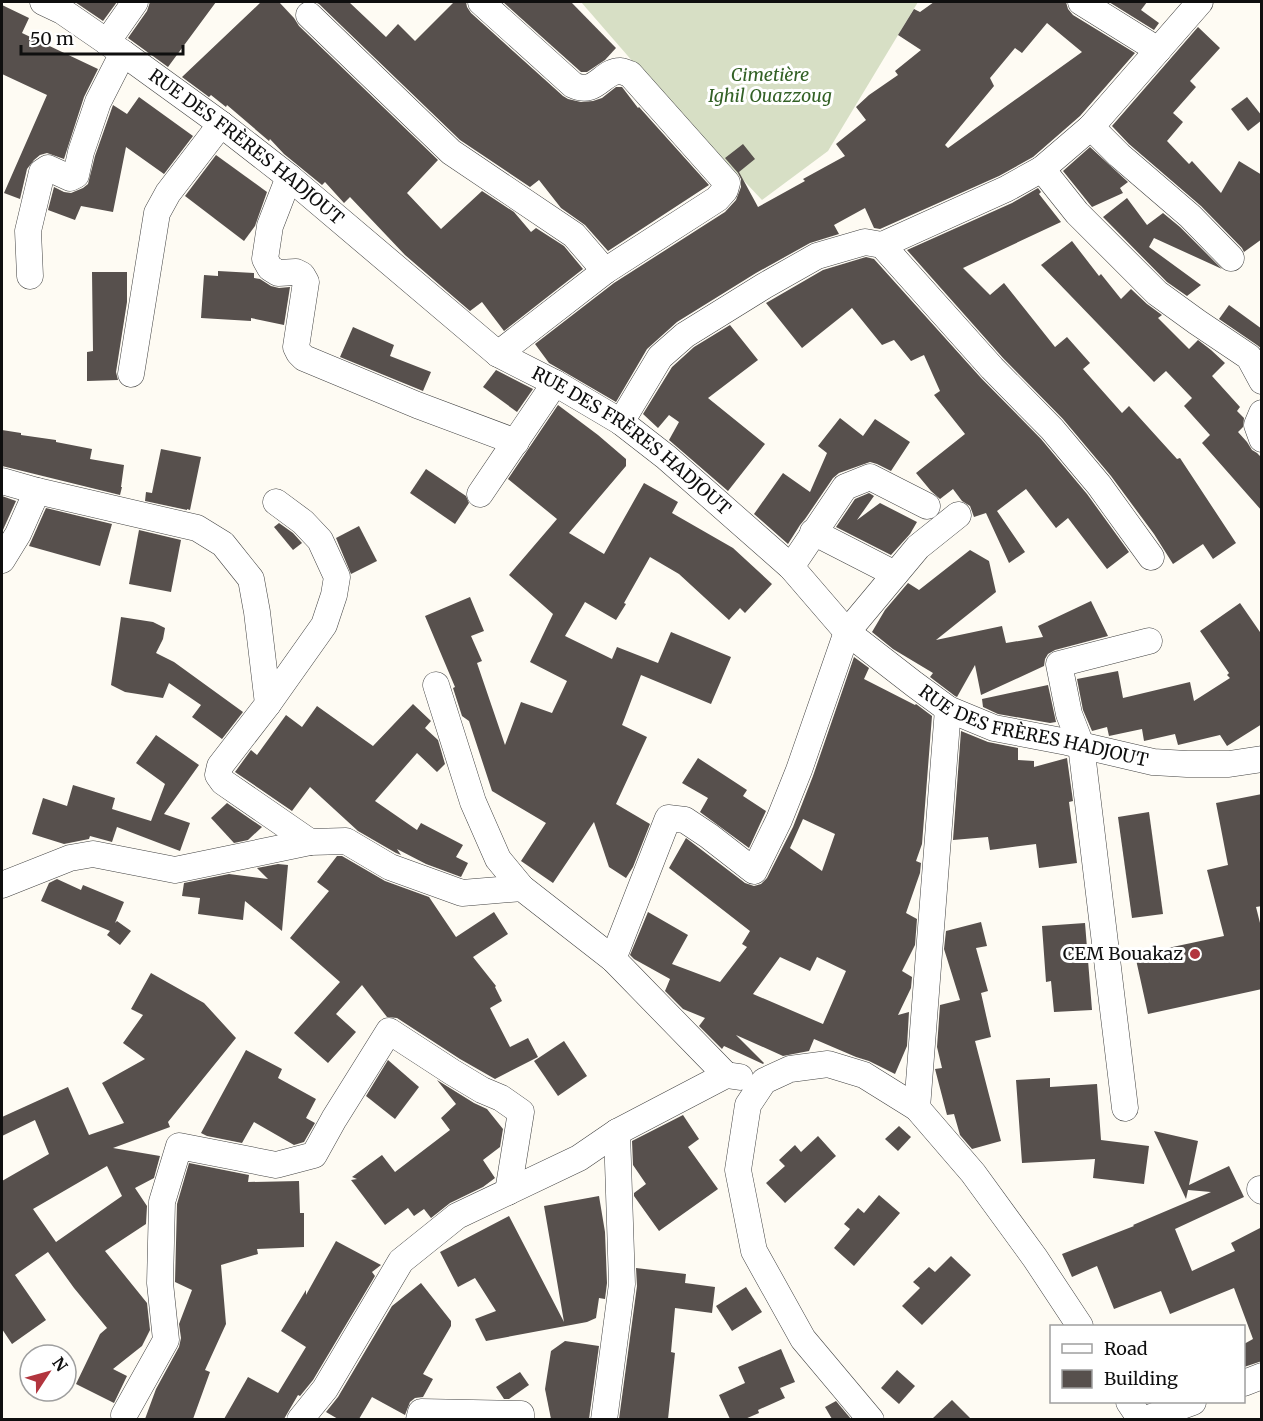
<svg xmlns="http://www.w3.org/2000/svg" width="1263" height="1421" viewBox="0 0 1263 1421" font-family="Merriweather,serif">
<rect width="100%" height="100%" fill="#fefbf3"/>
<!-- cemetery -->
<polygon fill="#d7dfc5" points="581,2 918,2 828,151 762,200 647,78"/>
<!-- building -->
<g fill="#57504d" fill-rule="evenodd">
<polygon points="75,2 117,2 103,21"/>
<polygon points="150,2 216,2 168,67 128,38 147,11"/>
<polygon points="261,2 279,2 294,18 299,26 438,160 407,193 441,229 482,191 514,212 531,232 536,228 564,246 583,269 504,331 482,302 470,311 405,255 350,197 344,203 325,182 322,185 284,154 270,139 269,141 227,105 226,107 211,95 209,97 182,77"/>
<polygon points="315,2 349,2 386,37 398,24 415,41 454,2 466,2 467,7 471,13 563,96 568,99 581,102 593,101 602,98 616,87 622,87 638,108 639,107 709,185 608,251 585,225 561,208 539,180 530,187 460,140 319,4"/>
<polygon points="503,2 571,2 616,48 605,60 587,72 581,72"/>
<path d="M934,2H1066L1068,9L1073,15L1135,53L1080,116L1033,157L999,176L880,229L874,228L865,208L834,225L839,234L810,243L756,273L677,322L647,349L616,402L549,363L535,344L614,283L725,212L736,200L741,187V179L738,173L725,158L743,144L755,159L739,172L758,207L805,181L803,179L845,156L836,144L866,120L856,107L869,95L898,75L895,71L921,50L898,35L914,9L920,12ZM1047,23L1082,52L948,148L945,145L994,86L990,78L1015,48L1022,53Z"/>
<polygon points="1109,2 1147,2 1141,10 1159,23 1154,30"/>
<polygon points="2,5 29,18 22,33 98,69 84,97 64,159 47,153 40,155 34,160 27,169 20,199 4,193 47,95 2,74"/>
<polygon points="1198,27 1220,48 1190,81 1196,87 1173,113 1183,122 1167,141 1189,164 1192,161 1221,193 1239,161 1262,175 1262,239 1244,252 1242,248 1201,206 1129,144 1112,126"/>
<polygon points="139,97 193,136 164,174 126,147 113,212 81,206 75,220 48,210 54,187 64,192 71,193 83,188 88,184 95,156 113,105 127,114"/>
<polygon points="1247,97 1262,116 1262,120 1248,131 1231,109"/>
<polygon points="1090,147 1128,182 1120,188 1123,193 1092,207 1063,171"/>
<polygon points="216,155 267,192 255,226 244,241 185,196"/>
<polygon points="1038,188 1041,192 1039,194 1061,222 963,268 990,295 1004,283 1055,347 1067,337 1090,363 1083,369 1122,413 1129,406 1177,459 1180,458 1236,543 1213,559 1203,544 1173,564 1154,534 1111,476 1063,419 1003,358 907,250 1012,203"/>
<polygon points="1127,198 1147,225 1163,213 1180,227 1222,269 1154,238 1149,247 1201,285 1187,296 1167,282 1103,217"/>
<polygon points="1072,241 1099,276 1101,274 1121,299 1131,289 1147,304 1162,315 1158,318 1189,349 1198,340 1211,350 1225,363 1212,376 1240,407 1237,411 1244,418 1243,427 1238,432 1247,442 1252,450 1257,453 1262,458 1262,511 1202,443 1210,435 1184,406 1192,398 1166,371 1154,382 1041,265"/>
<polygon points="866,257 874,259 981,378 1041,439 1087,494 1129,552 1107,569 1068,518 1056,528 1026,489 997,511 1025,552 1009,563 986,513 974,517 970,506 962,501 953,489 940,499 931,491 916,473 965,434 934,395 940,391 924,355 911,361 894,340 882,345 852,308 802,348 766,303 823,270"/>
<polygon points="218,271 254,273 254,278 260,279 271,286 279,288 290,287 284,325 251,318 251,321 201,318 204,275 218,276"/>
<polygon points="92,272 127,272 127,302 116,372 118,380 87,381 87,352 93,351"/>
<polygon points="1229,305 1262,329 1262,349 1257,345 1219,319"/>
<polygon points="730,325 758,360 708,398 765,444 728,491 669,440 679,422 669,415 658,428 643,414 672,367 694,347"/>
<polygon points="353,327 394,345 390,356 431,372 423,391 340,357"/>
<polygon points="496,370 533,389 517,412 483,387"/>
<polygon points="558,405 598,435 626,459 626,466 569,533 604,554 644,483 678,502 672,513 733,548 772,584 745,613 740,608 729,620 679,574 650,557 624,603 626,604 616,620 585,602 565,636 612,659 617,647 658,663 671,632 731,657 711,704 641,675 622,725 647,737 616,804 650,824 633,867 626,878 609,867 594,822 553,883 521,861 546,823 492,791 469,721 462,716 453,688 455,687 425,616 470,597 484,631 471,636 482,661 477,663 505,745 521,702 552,713 567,681 530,662 553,614 509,575 557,519 508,479"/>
<polygon points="840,418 863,436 875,419 910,442 891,471 877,464 870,462 839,473 833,478 805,519 800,525 788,544 754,514 783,473 810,492 827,453 818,446"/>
<polygon points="2,430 21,433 21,435 56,440 56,442 92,449 90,459 124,465 121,487 122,487 120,495 2,466"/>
<polygon points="161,449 201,457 190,510 187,509 187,510 145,501 146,492 152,493"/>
<polygon points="426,469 466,496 469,503 455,524 410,493"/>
<polygon points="869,493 874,496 857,520 880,503 917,522 910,534 891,555 836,527 855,499"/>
<polygon points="2,496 16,501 2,532"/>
<polygon points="46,508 112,524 100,566 29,546"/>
<polygon points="279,523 293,533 302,543 293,550 274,527"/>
<polygon points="359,526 377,561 351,574 336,538"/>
<polygon points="139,530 181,540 171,592 129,584"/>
<polygon points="970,550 989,561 996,592 936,640 1002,626 1006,643 1043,637 1038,626 1091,601 1108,636 1055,650 1048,654 1045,659 1044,666 981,695 975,665 957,697 955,696 930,677 933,673 893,649 872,632 885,610 908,583 919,590"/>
<polygon points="1240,603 1262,635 1262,724 1227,746 1220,735 1178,745 1175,734 1144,741 1142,729 1109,736 1107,727 1092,731 1083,710 1077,679 1118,671 1123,698 1190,682 1194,701 1230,678 1227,675 1229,673 1200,631"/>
<polygon points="121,617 153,622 165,628 163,639 156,653 174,662 243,712 222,739 192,717 201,705 169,683 163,698 125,692 111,685"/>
<path d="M854,657L869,668L864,679L915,705L916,704L932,716L922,844L916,861L921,863L920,873L906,913L917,919L915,945L902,971L912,977L911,988L898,1015L909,1012L907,1046L895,1074L869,1061L856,1057L814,1039L809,1051L783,1056L736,1035L764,1063L763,1064L724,1046L722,1049L699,1026L705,1018L683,1009L665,991L670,979L634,959L630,955L648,912L688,935L672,964L720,982L747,947L742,944L750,931L669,868L686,838L745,883L754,886L761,884L767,878L793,827L813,776ZM803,819L835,834L822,871L790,848ZM780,957L810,971L817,957L846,971L823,1024L753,994Z"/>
<polygon points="1048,685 1056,722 1050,723 998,714 983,707 982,699"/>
<polygon points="413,704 431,721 425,728 438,740 445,764 437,772 417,753 375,801 417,830 421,823 463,845 456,857 468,863 461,877 426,864 397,849 401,855 396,853 358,831 310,787 292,811 235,772 251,750 257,755 286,715 302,727 317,706 373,746"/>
<polygon points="961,731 988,742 1018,748 1018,760 1034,761 1034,767 1067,758 1073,801 1069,802 1077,863 1039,868 1036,844 990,850 988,837 953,840"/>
<polygon points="156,735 199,765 164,814 190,823 180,851 117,827 112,842 90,836 89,839 64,844 32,834 43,798 67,806 73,785 115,798 112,809 151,821 165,784 136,763"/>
<polygon points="698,758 747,790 743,796 766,811 749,848 700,812 708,798 682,783"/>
<polygon points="1262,794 1262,906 1256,907 1262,931 1262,989 1148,1014 1135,955 1224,936 1207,870 1228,865 1216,803"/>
<polygon points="227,803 262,827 248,840 234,843 211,818"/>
<polygon points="1149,812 1163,914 1132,918 1118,817"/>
<polygon points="337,856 342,856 385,881 429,897 456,937 494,912 508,934 473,957 496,986 495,987 502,1001 490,1008 510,1047 528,1038 538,1057 495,1079 460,1059 397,1018 387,1017 362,985 336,1014 356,1032 328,1063 294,1033 340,982 290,938 329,891 317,882"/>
<polygon points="278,864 288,865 282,931 245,901 243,920 198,914 200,898 182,896 184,883 229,874 268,879 257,868"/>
<polygon points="57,879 81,890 83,885 124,902 115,923 117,921 131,931 120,945 107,935 110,931 41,901 49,883"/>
<polygon points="981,922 987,946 976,948 988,991 981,993 991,1037 975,1041 1001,1141 972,1149 960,1135 954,1114 947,1115 935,1069 942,1068 937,1047 940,1005 960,1000 944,949 946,931"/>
<polygon points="1085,923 1092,1010 1054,1012 1051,981 1046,982 1042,926"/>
<path d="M151,973L204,1003L236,1038L168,1122L170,1127L113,1148L160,1156L154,1178L135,1188L147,1206L146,1224L105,1251L147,1303L150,1330L142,1346L113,1369L127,1376L114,1403L76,1384L100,1334L107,1328L74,1288L48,1252L15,1275L46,1320L12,1344L2,1329V1181L49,1154L35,1120L2,1136V1117L68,1087L89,1135L124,1123L102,1083L145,1059L123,1043L143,1015L131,1009ZM107,1166L122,1196L56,1242L33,1209Z"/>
<polygon points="564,1041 587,1076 558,1096 534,1061"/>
<polygon points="246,1050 282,1069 278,1078 316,1099 306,1118 315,1123 304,1142 294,1145 254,1122 242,1143 207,1136 201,1133"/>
<polygon points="388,1060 419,1087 395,1119 366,1096"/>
<polygon points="1050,1078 1050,1087 1097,1084 1101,1140 1149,1146 1144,1184 1093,1178 1095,1159 1022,1163 1016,1080"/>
<polygon points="437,1080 474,1103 487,1109 503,1129 500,1147 483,1160 495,1178 483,1187 450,1203 431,1218 424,1209 414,1216 408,1208 385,1225 351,1180 357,1179 352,1177 382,1155 395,1172 450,1130 441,1118 456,1104"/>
<polygon points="683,1115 699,1139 688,1147 718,1189 659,1231 634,1196 634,1193 646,1184 633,1165 632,1141"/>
<polygon points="899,1126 911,1137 898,1151 885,1139"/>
<polygon points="1154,1131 1198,1141 1189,1185 1229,1166 1244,1197 1175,1229 1192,1271 1235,1251 1231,1243 1262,1227 1262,1361 1244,1367 1244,1344 1253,1339 1234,1288 1170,1314 1161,1291 1114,1309 1097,1266 1072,1277 1062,1254 1134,1226 1133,1225 1211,1192 1188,1190 1186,1199"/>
<polygon points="818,1136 836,1156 785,1203 766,1183 785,1166 779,1160 795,1145 801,1152"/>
<polygon points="189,1163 249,1175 248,1182 299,1181 300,1213 304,1213 304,1247 257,1249 258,1254 221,1265 226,1324 205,1370 210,1372 193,1419 145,1419 156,1389 179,1347 181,1338 179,1324 192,1290 175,1282 177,1204"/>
<polygon points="879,1195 900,1213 854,1266 834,1248 850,1229 844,1224 858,1208 864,1213"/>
<polygon points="599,1196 605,1232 607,1283 605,1299 599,1298 596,1318 587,1322 486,1341 475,1319 496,1311 475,1278 458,1287 440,1252 509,1216 564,1322 544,1206"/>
<polygon points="336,1241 381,1265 372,1272 375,1276 313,1380 300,1396 298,1395 284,1419 224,1419 248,1377 278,1393 306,1347 281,1331 306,1290 306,1295"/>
<polygon points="951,1256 971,1275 922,1325 902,1306 920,1288 913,1282 929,1267 935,1272"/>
<polygon points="636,1268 686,1274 685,1283 715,1287 712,1313 675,1308 671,1352 675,1353 668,1419 619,1419 637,1286"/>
<polygon points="421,1283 451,1321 451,1326 423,1374 433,1379 423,1397 415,1398 410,1402 405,1415 372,1397 359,1419 338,1419 326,1412 338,1397 392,1306"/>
<polygon points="746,1287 762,1312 732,1331 716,1306"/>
<polygon points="565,1341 599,1346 589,1419 551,1419 545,1389 551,1351"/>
<polygon points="781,1349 795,1382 780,1388 785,1398 758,1410 759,1413 745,1419 730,1419 719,1395 745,1383 738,1367"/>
<polygon points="897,1370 915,1386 899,1404 881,1388"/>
<polygon points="520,1372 529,1385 509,1399 504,1399 496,1387"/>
<polygon points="952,1400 971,1419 932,1419"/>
<polygon points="836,1401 851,1419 832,1419 825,1407"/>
</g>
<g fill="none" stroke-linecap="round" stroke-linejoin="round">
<!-- minor casing -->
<g stroke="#424242" stroke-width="27">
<g id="minor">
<path id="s1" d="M43,2L62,11L123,53L221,124L289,177L498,354L555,383L621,422L666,457L791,567L847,632L914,684L948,709L994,728L1067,742L1153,762L1187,764H1229L1262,759"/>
<path d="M481,2L573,85C597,96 602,70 621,71C622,71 629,74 630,74L727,183L725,190L717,199L605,271L498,354"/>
<polyline points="1081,2 1158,50"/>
<polyline points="309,15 451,152 574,235 605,271"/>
<polyline points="107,42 135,2"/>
<polyline points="1091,127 1119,155 1190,216 1231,258"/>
<polyline points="1042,169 1077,213 1157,293 1197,322 1249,357 1262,381"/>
<polyline points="289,177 270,226 265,259 270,268 278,273 296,272 302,275 306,282 296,347 299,353 304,358 417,405 516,442"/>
<polyline points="882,245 992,368 1052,429 1099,485 1151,557"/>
<polyline points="30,276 28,231 42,172 48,168 70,178 76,175 81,152 98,102 123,53"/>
<polyline points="131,374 157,213 168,193 221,124"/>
<polyline points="1262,413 1257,425 1262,439"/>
<polyline points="621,422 660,357 685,335 764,286 817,256 865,242 882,245 1006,189 1042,169 1091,127 1200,2"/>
<polyline points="2,481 37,491 197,528 223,544 251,579 257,612 268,704 220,766 218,775 223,782 310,842 346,841 390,867 462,893 522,888 613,959 726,1075"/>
<polyline points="480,494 555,383"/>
<polyline points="813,532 895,574"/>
<polyline points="2,560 18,534 37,491"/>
<polyline points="791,567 845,487 870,477 927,506"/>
<polyline points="436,685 473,802 498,859 522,888"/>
<polyline points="268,704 324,625 334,595 337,577 320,540 303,522 276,502"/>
<polyline points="2,885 70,858 93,854 175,870 310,842"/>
<polyline points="613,959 668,818 685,820 709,836 754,871 779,820 799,770 847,632 918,547 958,515"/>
<polyline points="917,1108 948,709"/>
<polyline points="1125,1108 1081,745 1069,714 1059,664 1149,641"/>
<polyline points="1260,1189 1262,1191"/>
<polyline points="1244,1383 1262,1376"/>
<polyline points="1129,1402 1141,1420"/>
<polyline points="124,1415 166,1340 160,1283 162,1202 179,1146 276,1165 314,1155 334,1119 389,1031 452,1072 482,1090 501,1098 521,1112 508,1192"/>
<polyline points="300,1420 325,1389 401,1261 457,1216 579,1158 617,1132 726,1075 740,1077"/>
<polyline points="419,1420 421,1412 521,1414 521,1420"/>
<polyline points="604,1420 622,1284 617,1132"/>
<polyline points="871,1420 803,1339 754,1251 738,1170 748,1105 764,1081 790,1069 828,1064 864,1075 917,1108 973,1173 1035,1258 1080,1326"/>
<polyline points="1143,1420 1193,1402"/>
</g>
</g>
<!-- minor -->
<use href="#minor" stroke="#fff" stroke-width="26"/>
</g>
<!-- markers -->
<circle fill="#b2353e" stroke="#fff" stroke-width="2" cx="1195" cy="954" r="6"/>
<g text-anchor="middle" stroke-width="6" stroke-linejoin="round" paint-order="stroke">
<!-- park labels -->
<g font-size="18" font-style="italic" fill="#336126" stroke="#fff">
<text x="770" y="81">Cimetière<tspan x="770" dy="21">Ighil Ouazzoug</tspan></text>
</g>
<!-- street labels -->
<g font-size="18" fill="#0f0f0f" stroke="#fff">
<text dy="6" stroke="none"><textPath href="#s1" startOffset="250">RUE DES FRÈRES HADJOUT</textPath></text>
<text dy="6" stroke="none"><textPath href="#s1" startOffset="736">RUE DES FRÈRES HADJOUT</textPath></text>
<text dy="6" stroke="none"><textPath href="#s1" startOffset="1240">RUE DES FRÈRES HADJOUT</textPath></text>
</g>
<!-- poi labels -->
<g font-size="18" fill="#0f0f0f" stroke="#fff" text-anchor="end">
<text x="1183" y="960">CEM Bouakaz</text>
</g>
</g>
<!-- border -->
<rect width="1263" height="1421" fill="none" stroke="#0f0f0f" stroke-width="6"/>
<!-- legend -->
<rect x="1050" y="1325" width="195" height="78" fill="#ffffff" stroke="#9f9f9f" stroke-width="1.5"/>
<rect x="1062" y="1344" width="30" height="9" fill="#ffffff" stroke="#9f9f9f" stroke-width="1.5"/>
<text x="1104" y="1355" font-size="18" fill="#0f0f0f">Road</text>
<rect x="1062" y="1370" width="30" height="18" fill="#57504d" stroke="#9f9f9f" stroke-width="1.5"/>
<text x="1104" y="1385" font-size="18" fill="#0f0f0f">Building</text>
<!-- north arrow -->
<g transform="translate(48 1373) rotate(54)"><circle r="28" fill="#ffffff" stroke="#9f9f9f" stroke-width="1.5"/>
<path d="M0-4.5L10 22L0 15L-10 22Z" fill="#b2353e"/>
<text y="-9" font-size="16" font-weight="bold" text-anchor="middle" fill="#0f0f0f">N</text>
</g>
<!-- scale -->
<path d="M21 45v9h162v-9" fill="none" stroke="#0f0f0f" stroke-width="3"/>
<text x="30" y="45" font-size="18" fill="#0f0f0f" stroke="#ffffff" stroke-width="4.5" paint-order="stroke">50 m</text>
</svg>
